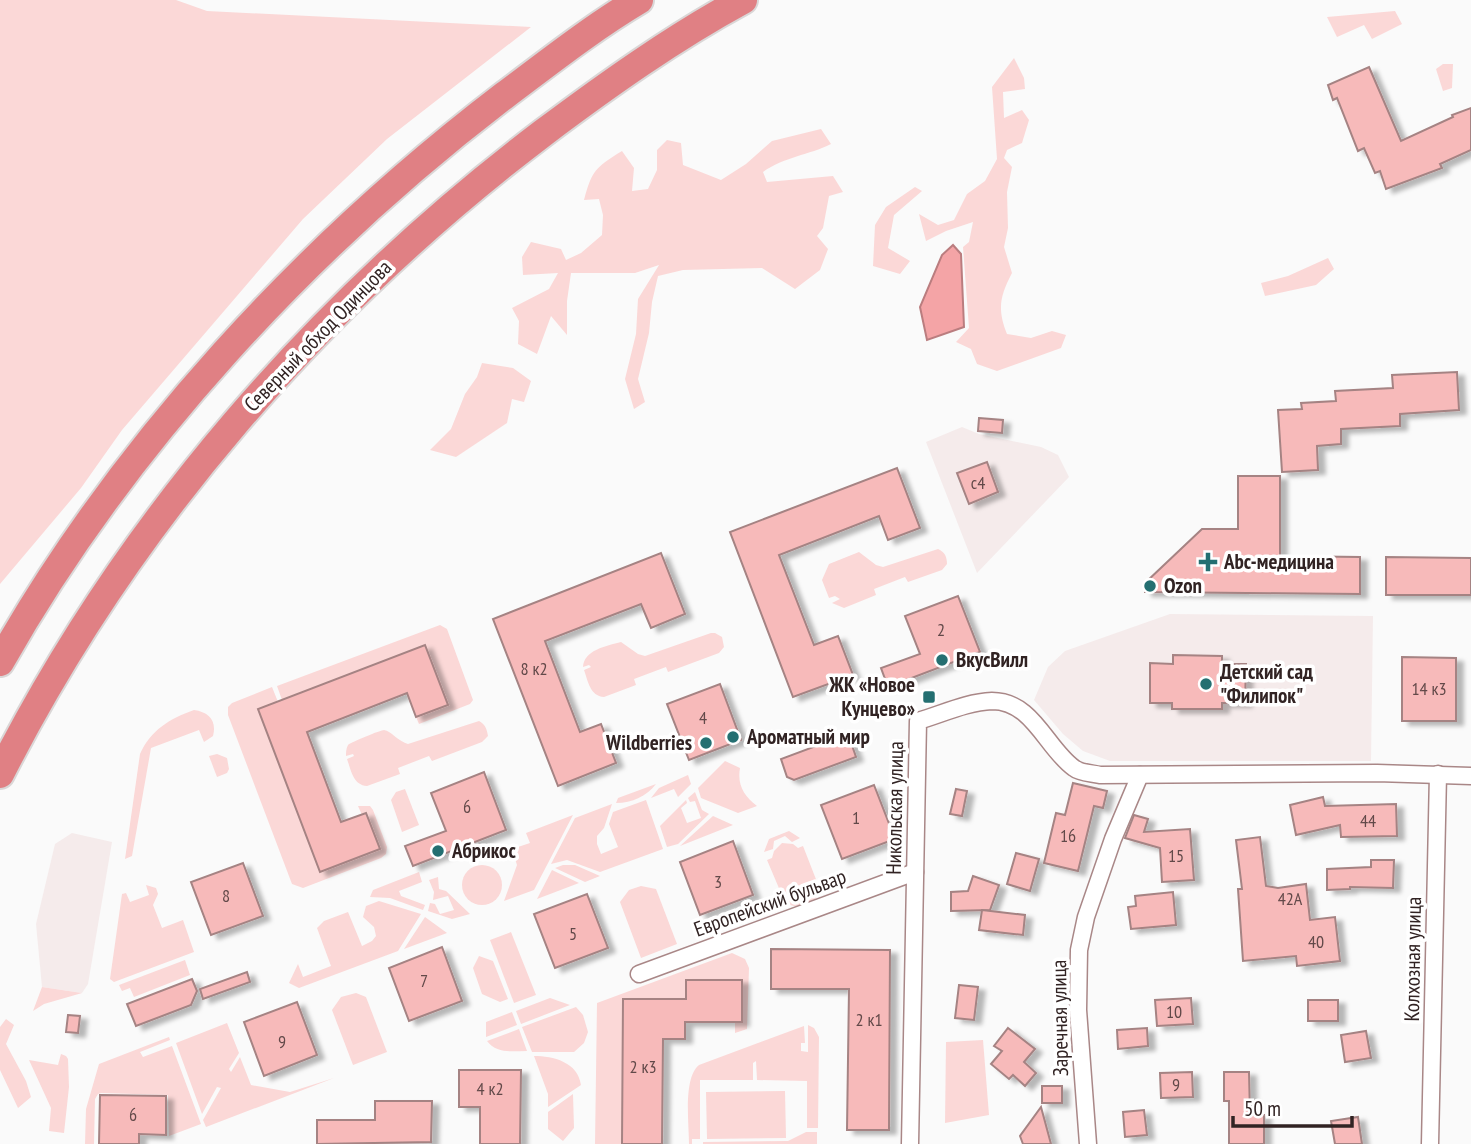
<svg xmlns="http://www.w3.org/2000/svg" width="1471" height="1144" viewBox="0 0 1471 1144" font-family="'PT Sans Narrow',sans-serif">
<defs>
<filter id="shadow"><feDropShadow dx="7" dy="4" stdDeviation="2" flood-color="#0004"/></filter>
</defs>
<rect width="100%" height="100%" fill="#fafafa"/>
<!-- built -->
<g fill="#f5ebeb">
<polygon points="962,427 979,434 1041,447 1058,455 1069,477 977,573 926,442"/>
<polygon points="1170,614 1373,616 1371,761 1110,761 1083,751 1063,734 1034,700 1048,667 1065,651"/>
<polygon points="72,833 112,842 88,984 82,993 42,987 36,924 55,844"/>
</g>
<!-- green -->
<g fill="#fbd8d7">
<polygon points="0,0 176,0 207,11 531,27 387,139 303,219 122,430 81,488 0,584"/>
<polygon points="1395,11 1402,24 1372,39 1364,25 1337,37 1327,17"/>
<path d="M1014,58L1024,78L1025,89L1003,92L1004,118L1022,110L1029,120L1022,143L1007,150L1004,158L1012,167L1007,192L1008,228L1004,247L1012,273C1000,296 997,309 1007,334L1031,338L1052,331L1066,335L1061,348L997,371L977,364L971,349L956,342L969,328L963,247L969,242L973,222L946,231L926,241L919,214L938,225L954,220L967,194L985,181L997,159L992,87Z"/>
<polygon points="1443,64 1453,64 1452,88 1443,91 1436,69"/>
<path d="M821,129L831,144C809,155 784,157 763,172L767,182L833,176L843,192L829,196L823,228L817,236L828,249L820,270L795,289L762,268L683,270L658,276L652,302L649,333L638,379L645,402L634,409L625,379L636,334L638,299L659,265L635,273H571L567,301V335L551,316L537,354L518,344L519,321L512,308L549,289L558,273L523,275L522,257L531,242L561,249L566,260L581,253L602,235L603,215L599,199L584,200C592,170 596,167 622,151L634,168L632,191L648,189L657,170V150L667,140L681,143L683,165L721,180L746,164L772,141Z"/>
<polygon points="915,187 922,191 894,215 888,248 910,261 900,274 873,266 875,225 886,207"/>
<polygon points="1328,258 1334,269 1316,285 1265,296 1261,283 1288,276"/>
<polygon points="482,363 513,368 531,381 524,402 512,399 507,423 456,457 430,450 451,429 465,394 477,377"/>
<path d="M938,549C945,552 947,557 947,564L942,570L908,582L905,577L874,589L876,595L844,608L832,603L840,599L835,596L829,598L822,580L829,564L859,552L876,565L883,567Z"/>
<polygon points="440,625 447,629 473,700 470,704 419,724 416,717 448,705 425,646 282,700 277,686"/>
<path d="M711,633H715L722,637L724,647L719,653L668,672L666,667L634,679L636,685L604,697C590,696 588,681 584,670L591,667L589,665L583,667C584,650 606,646 621,642L638,654L645,656Z"/>
<polygon points="272,687 278,702 258,710 320,872 379,849 366,814 362,815 358,806 370,806 373,810 387,847 386,854 381,858 303,888 292,884 228,715 228,707 232,703"/>
<path d="M194,710C209,712 217,721 213,736L204,742L199,730L151,748L132,856L125,859L140,754C151,730 169,719 194,710Z"/>
<path d="M479,721C485,724 487,729 488,736L482,742L432,761L429,756L398,768L400,774L367,786C353,785 351,770 347,759L354,756L353,754L346,756C346,752 346,749 348,745C351,742 381,730 384,730C391,731 399,742 408,744Z"/>
<polygon points="217,754 227,758 229,769 227,773 217,777 209,756"/>
<path d="M725,761L740,768C737,785 744,796 757,806L738,813L701,798L698,788Z"/>
<polygon points="688,775 691,784 678,797 674,789 651,798 659,788"/>
<path d="M656,784C647,796 632,803 616,803L618,798Z"/>
<polygon points="405,789 419,825 402,832 391,800 396,792"/>
<polygon points="695,792 702,810 709,814 678,844 667,847 660,826 686,800 687,803 681,808 687,823 701,818 695,801 690,802 688,798"/>
<polygon points="646,800 663,849 600,872 567,860 551,864 575,818 612,804 604,828 597,836 597,844 601,854 618,847 609,824 613,812"/>
<polygon points="573,815 534,890 504,901 517,865 512,849 530,843 526,833"/>
<polygon points="713,816 733,825 680,846"/>
<polygon points="789,831 800,838 792,842 785,836 774,841 773,849 764,852 769,839"/>
<path d="M782,843L793,844L798,848L803,846L819,887L816,898C806,906 794,911 784,900L767,860L772,858L774,851Z"/>
<polygon points="563,865 575,865 600,876 585,882 555,868"/>
<circle cx="482" cy="885" r="20"/>
<polygon points="552,870 579,883 537,899"/>
<polygon points="419,872 422,882 399,891 401,896 425,905 423,910 390,898 370,897 373,890"/>
<polygon points="438,877 439,889 446,891 470,914 452,919 428,911 430,903 435,904 440,914 454,910 448,896 433,900 434,892 429,880"/>
<polygon points="146,885 156,888 158,894 153,905 162,928 183,920 194,952 114,982 110,979 122,894 126,893 130,902 149,895"/>
<polygon points="641,886 656,889 677,944 641,958 620,902 629,890"/>
<polygon points="379,901 421,914 398,951 299,988 289,983 298,964 303,977 331,966 317,928 324,921 348,912 362,946 372,941 376,936 374,927 363,917 366,906"/>
<polygon points="425,917 447,933 404,949"/>
<polygon points="511,932 536,995 514,1003 490,940"/>
<polygon points="732,953 745,959 749,968 747,1029 735,1033 735,1022 742,1022 742,980 686,980 686,999 623,999 622,1144 595,1144 597,1003"/>
<polygon points="479,956 493,961 508,999 500,1002 482,994 473,968"/>
<polygon points="185,960 190,975 134,997 130,988 122,991 119,985"/>
<polygon points="42,987 82,993 44,1004 33,1011"/>
<polygon points="356,993 366,997 387,1052 353,1065 332,1010 341,997"/>
<polygon points="550,998 570,1005 521,1024 516,1011"/>
<polygon points="576,1007 583,1015 588,1032 584,1043 574,1052 532,1052 522,1027"/>
<polygon points="512,1012 517,1025 486,1037 486,1022"/>
<polygon points="6,1019 14,1025 6,1044 26,1081 31,1097 18,1108 0,1070 0,1027"/>
<polygon points="227,1023 239,1053 229,1069 231,1072 240,1057 251,1085 290,1092 334,1078 206,1127 203,1120 221,1088 217,1087 202,1114 176,1043"/>
<path d="M808,1025L814,1028L819,1037L818,1128H807V1081L757,1080L756,1061L753,1063V1080H700V1139H692V1144H689C689,1124 683,1078 699,1065L804,1026L805,1043H801V1051L808,1052Z"/>
<path d="M519,1029L527,1051C512,1051 497,1054 487,1041Z"/>
<polygon points="169,1037 170,1040 140,1052 143,1057 172,1046 201,1124 169,1136 168,1095 101,1093 98,1094 95,1099 94,1144 85,1144 86,1109 99,1064"/>
<polygon points="983,1040 989,1115 945,1123 946,1042"/>
<polygon points="61,1054 66,1056 68,1059 69,1087 64,1133 49,1131 51,1108 29,1060 58,1065"/>
<path d="M534,1056C553,1056 578,1062 581,1085L548,1107V1094Z"/>
<polygon points="785,1091 786,1138 707,1139 706,1092"/>
<polygon points="573,1094 574,1128 563,1141 548,1129 548,1112"/>
<polygon points="806,1132 817,1132 817,1144 703,1144 703,1142 788,1141"/>
</g>
<!-- water -->
<polygon fill="#f4a4a6" stroke="#ba7d7f" stroke-width="2" points="953,245 961,254 964,327 927,340 920,307 942,255"/>
<!-- building -->
<g fill="#f7baba" stroke="#a58383" stroke-width="2" filter="url(#shadow)">
<polygon points="1369,67 1401,141 1453,117 1452,115 1471,108 1471,150 1440,164 1442,168 1386,189 1380,171 1375,173 1364,148 1358,151 1337,98 1333,100 1328,85"/>
<polygon points="1457,372 1459,410 1400,414 1400,426 1341,429 1341,444 1317,446 1318,470 1282,472 1278,410 1302,409 1301,403 1336,401 1335,391 1393,388 1392,375"/>
<polygon points="979,418 1003,420 1002,433 978,431"/>
<polygon points="987,462 998,492 969,504 957,473"/>
<polygon points="897,468 920,528 888,540 879,516 779,555 814,645 838,636 853,675 793,697 730,532"/>
<polygon points="1238,476 1280,476 1280,556 1360,557 1360,594 1145,592 1145,583 1202,529 1238,529"/>
<polygon points="661,553 685,614 651,628 641,604 545,641 580,732 601,724 616,763 558,786 493,619"/>
<polygon points="1386,557 1471,558 1471,595 1386,595"/>
<polygon points="958,596 980,652 888,687 881,668 920,654 905,616"/>
<polygon points="425,645 448,705 416,717 407,693 307,732 341,822 366,813 380,849 320,872 258,709"/>
<polygon points="1173,655 1222,656 1222,664 1246,664 1245,703 1222,703 1222,709 1172,709 1172,703 1150,703 1150,663 1173,664"/>
<polygon points="1402,657 1456,658 1456,721 1402,721"/>
<polygon points="720,684 741,740 689,760 667,704"/>
<polygon points="848,734 856,757 794,780 787,777 781,759"/>
<polygon points="484,772 506,830 413,866 405,846 446,831 431,793"/>
<polygon points="1073,783 1107,791 1103,808 1094,806 1078,871 1044,863 1056,813 1065,815"/>
<polygon points="874,785 895,839 842,859 821,805"/>
<polygon points="956,789 967,791 962,816 950,814"/>
<polygon points="1323,797 1325,806 1396,804 1397,836 1341,837 1340,825 1296,835 1290,805"/>
<polygon points="1134,815 1148,819 1144,832 1190,829 1194,880 1162,882 1160,848 1125,838"/>
<polygon points="1260,837 1266,886 1278,888 1306,884 1310,920 1335,917 1340,961 1297,966 1296,956 1243,961 1238,889 1242,889 1236,840"/>
<polygon points="733,841 753,895 700,915 680,862"/>
<polygon points="1016,853 1039,859 1030,891 1007,884"/>
<polygon points="1371,860 1394,860 1393,888 1350,887 1350,889 1327,890 1327,869 1371,867"/>
<polygon points="243,863 263,916 211,935 191,882"/>
<polygon points="973,876 999,885 990,910 951,911 951,892 968,891"/>
<polygon points="1173,892 1176,925 1131,929 1128,907 1136,906 1135,896"/>
<polygon points="587,894 608,948 555,968 534,914"/>
<polygon points="982,910 1025,915 1023,935 979,930"/>
<polygon points="442,947 462,1001 409,1021 389,968"/>
<polygon points="771,949 890,950 889,1130 847,1130 849,989 771,989"/>
<polygon points="247,972 250,982 203,999 200,989"/>
<polygon points="192,979 197,991 191,1005 136,1026 127,1004"/>
<polygon points="686,980 742,980 742,1022 685,1022 685,1039 663,1039 662,1144 622,1144 623,999 686,999"/>
<polygon points="959,985 978,987 974,1020 955,1018"/>
<polygon points="1191,998 1193,1024 1157,1026 1155,1000"/>
<rect x="1308" y="1000" width="30" height="21"/>
<polygon points="297,1002 317,1055 264,1076 244,1022"/>
<polygon points="68,1015 80,1016 78,1033 66,1032"/>
<polygon points="1008,1028 1035,1049 1024,1062 1036,1073 1025,1086 1013,1075 1009,1079 991,1064 1002,1051 994,1046"/>
<polygon points="1147,1028 1148,1046 1118,1049 1117,1030"/>
<polygon points="1366,1031 1371,1058 1345,1062 1341,1035"/>
<polygon points="459,1070 521,1070 520,1144 480,1144 480,1107 459,1107"/>
<polygon points="1192,1072 1193,1097 1161,1098 1160,1073"/>
<polygon points="1224,1072 1249,1072 1250,1115 1264,1115 1264,1144 1229,1144 1229,1101 1224,1101"/>
<rect x="1042" y="1086" width="20" height="17"/>
<polygon points="100,1095 166,1096 166,1135 139,1134 139,1144 99,1144"/>
<polygon points="375,1101 432,1101 431,1142 317,1144 317,1120 375,1120"/>
<polygon points="1041,1107 1051,1144 1023,1144 1020,1136"/>
<polygon points="1144,1110 1147,1135 1125,1137 1123,1112"/>
<polygon points="1358,1117 1362,1144 1335,1144 1331,1121"/>
</g>
<g fill="none" stroke-linecap="round" stroke-linejoin="round">
<!-- street casing -->
<g stroke="#a98787" stroke-width="19">
<g id="street">
<polyline points="639,974 915,872"/>
<path d="M910,1144L918,721C942,714 967,702 992,701C1033,701 1046,748 1074,768C1080,773 1092,773 1100,775L1377,773L1471,776"/>
<polyline points="1088,1144 1078,1010 1079,950 1086,917 1113,839 1140,775"/>
<polyline points="1430,1144 1438,774"/>
</g>
</g>
<!-- highway casing -->
<g stroke="#dad7d7" stroke-width="32">
<g id="highway">
<path d="M0,662C124,443 306,247 505,95C549,62 592,28 639,0"/>
<path d="M0,774C128,522 318,304 543,133C607,85 673,38 743,0"/>
</g>
</g>
<!-- street -->
<use href="#street" stroke="#fff" stroke-width="16"/>
<!-- highway -->
<use href="#highway" stroke="#e08084" stroke-width="28"/>
</g>
<!-- markers -->
<g fill="#246f71" stroke="#fff" stroke-width="2.5">
<path d="M1204.5 551.5h7v7h7v7h-7v7h-7v-7h-7v-7h7z"/>
<circle cx="1150" cy="586" r="7"/>
<circle cx="942" cy="660" r="7"/>
<circle cx="1206" cy="684" r="7"/>
<rect x="922" y="690" width="14" height="14" rx="3.5"/>
<circle cx="733" cy="737" r="7"/>
<circle cx="706" cy="743" r="7"/>
<circle cx="438" cy="851" r="7"/>
</g>
<g text-anchor="middle" stroke-width="7" stroke-linejoin="round" paint-order="stroke">
<!-- number labels -->
<g font-size="18" fill="#624949">
<text x="978" y="489">с4</text>
<text x="941" y="636">2</text>
<text x="534" y="675">8 к2</text>
<text x="1429" y="695">14 к3</text>
<text x="703" y="724">4</text>
<text x="467" y="813">6</text>
<text x="856" y="824">1</text>
<text x="1368" y="827">44</text>
<text x="1068" y="842">16</text>
<text x="1176" y="862">15</text>
<text x="718" y="888">3</text>
<text x="226" y="902">8</text>
<text x="1290" y="905">42А</text>
<text x="573" y="940">5</text>
<text x="1316" y="948">40</text>
<text x="424" y="987">7</text>
<text x="1174" y="1018">10</text>
<text x="869" y="1026">2 к1</text>
<text x="282" y="1048">9</text>
<text x="643" y="1073">2 к3</text>
<text x="1176" y="1091">9</text>
<text x="490" y="1095">4 к2</text>
<text x="133" y="1121">6</text>
</g>
<!-- street labels -->
<g font-size="21" fill="#312323" stroke="#fff">
<text transform="translate(318 336) rotate(-46)" y="7">Северный обход Одинцова</text>
<text transform="translate(895 808) rotate(-89)" y="7">Никольская улица</text>
<text transform="translate(770 903) rotate(-20)" y="7">Европейский бульвар</text>
<text transform="translate(1413 959) rotate(-89)" y="7">Колхозная улица</text>
<text transform="translate(1060 1018) rotate(-91)" y="7">Заречная улица</text>
</g>
<!-- poi labels -->
<g font-size="21" font-weight="bold" fill="#312323" stroke="#fff" text-anchor="start">
<text x="1224" y="569">Abc-медицина</text>
<text x="1164" y="593">Ozon</text>
<text x="956" y="667">ВкусВилл</text>
<text x="1220" y="679">Детский сад<tspan x="1220" dy="24">"Филипок"</tspan></text>
<text x="915" y="692" text-anchor="end">ЖК «Новое<tspan x="915" dy="24">Кунцево»</tspan></text>
<text x="747" y="744">Ароматный мир</text>
<text x="692" y="750" text-anchor="end">Wildberries</text>
<text x="452" y="858">Абрикос</text>
</g>
</g>
<!-- scale -->
<path d="M1233 1116v10h119v-10" fill="none" stroke="#312323" stroke-width="3.5"/>
<text x="1244" y="1116" font-size="21" fill="#312323" stroke="#ffffff" stroke-width="5" paint-order="stroke">50 m</text>
</svg>
